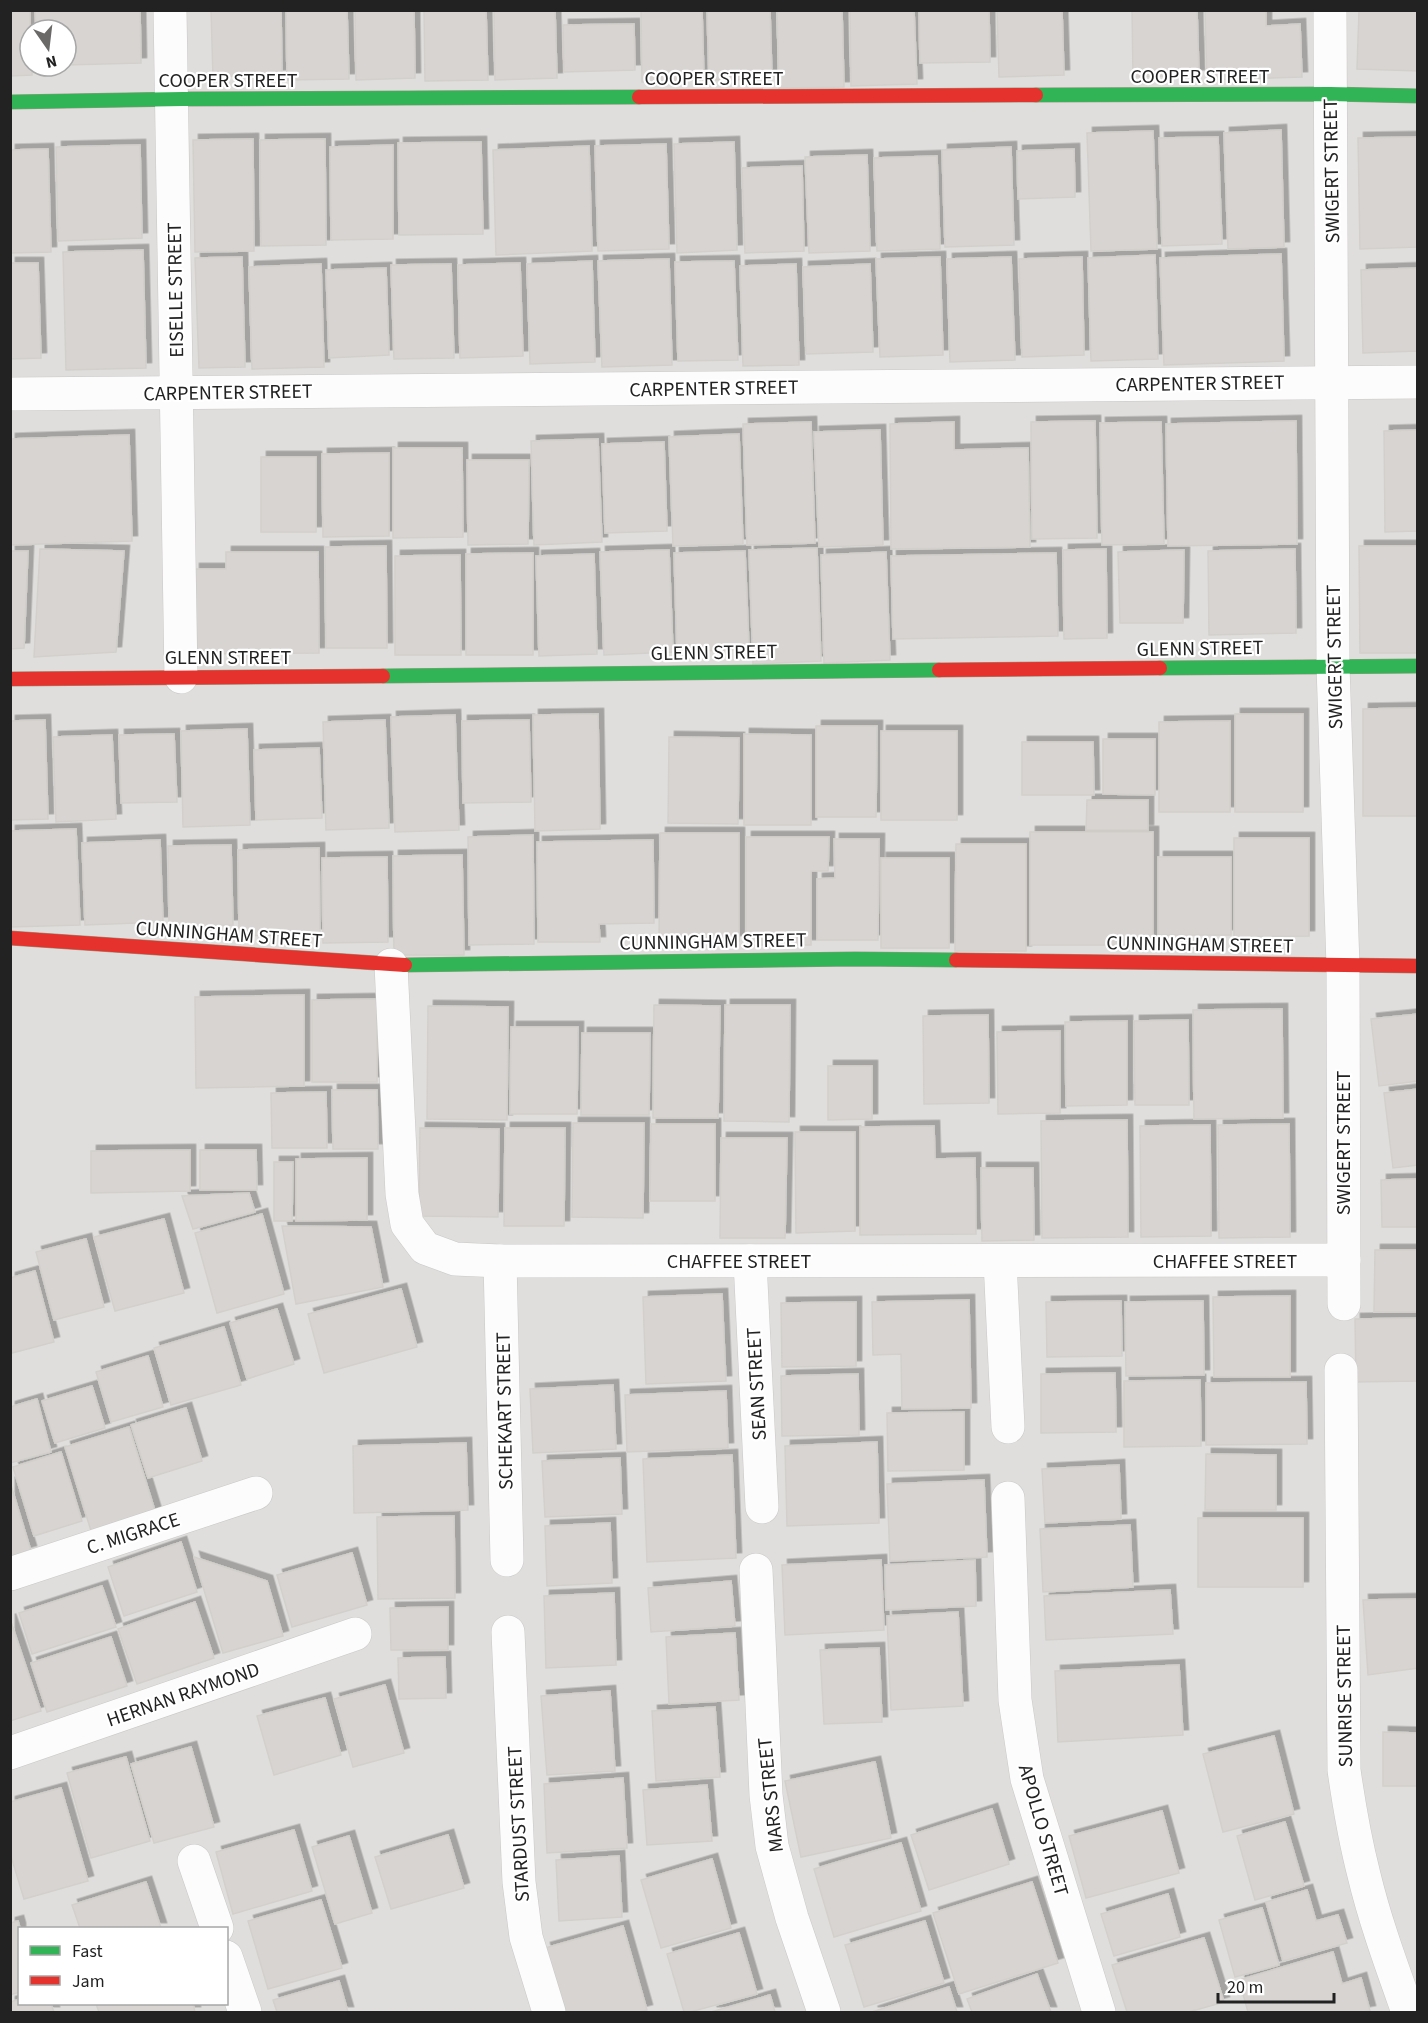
<svg xmlns="http://www.w3.org/2000/svg" width="1428" height="2023" viewBox="0 0 1428 2023" font-family="'Source Sans 3',sans-serif">
<defs>
<filter id="shadow"><feDropShadow dx="5.5" dy="-5.5" stdDeviation="0" flood-color="#0004"/></filter>
</defs>
<rect width="100%" height="100%" fill="#f0eeeb"/>
<!-- residential -->
<path fill="#dfdedc" fill-rule="evenodd" d="M11,11H1417V2012H11ZM30,30H66V66H30ZM20,1928H226V2004H20Z"/>
<!-- building -->
<g fill="#d7d4d2" stroke="#d3d0cc" stroke-width="1.5" filter="url(#shadow)">
<polygon points="10,10 30,10 30,66 32,66 32,75 10,76"/>
<polygon points="35,10 140,10 141,63 66,65 66,30 36,30"/>
<polygon points="211,10 281,10 282,75 213,77"/>
<polygon points="286,10 347,10 349,79 287,80"/>
<polygon points="355,10 414,10 415,78 356,80"/>
<polygon points="424,10 486,10 488,80 425,81"/>
<polygon points="494,10 555,10 557,78 495,80"/>
<polygon points="641,10 702,10 704,80 642,82"/>
<polygon points="707,10 770,10 772,79 709,80"/>
<polygon points="777,10 842,10 844,87 779,88"/>
<polygon points="850,10 914,10 917,84 851,86"/>
<polygon points="919,10 989,10 990,62 920,63"/>
<polygon points="997,10 1062,10 1064,75 999,77"/>
<polygon points="1132,10 1197,10 1199,75 1133,77"/>
<polygon points="1205,10 1266,10 1266,26 1300,24 1302,77 1207,80"/>
<polygon points="1359,10 1418,10 1418,71 1357,69"/>
<polygon points="634,24 635,70 564,72 563,25"/>
<polygon points="1281,130 1284,247 1228,249 1224,133"/>
<polygon points="1153,131 1157,249 1091,251 1087,133"/>
<polygon points="1218,137 1222,244 1162,246 1159,138"/>
<polygon points="1418,137 1418,247 1360,249 1358,138"/>
<polygon points="253,139 254,251 195,252 193,140"/>
<polygon points="325,139 326,245 261,246 260,140"/>
<polygon points="481,142 483,234 399,235 398,143"/>
<polygon points="734,142 737,250 677,253 674,144"/>
<polygon points="666,144 669,249 598,251 595,146"/>
<polygon points="140,145 142,238 58,241 56,147"/>
<polygon points="393,145 393,239 331,240 330,147"/>
<polygon points="589,146 592,251 496,255 493,150"/>
<polygon points="1011,147 1014,245 945,247 942,150"/>
<polygon points="48,149 51,252 10,253 10,150"/>
<polygon points="1074,149 1075,197 1018,199 1017,151"/>
<polygon points="867,155 870,251 809,253 805,157"/>
<polygon points="937,156 940,249 877,251 874,158"/>
<polygon points="802,166 804,251 745,253 742,168"/>
<polygon points="143,250 146,368 66,370 63,252"/>
<polygon points="1281,254 1284,361 1164,365 1160,258"/>
<polygon points="1155,255 1158,359 1091,361 1088,258"/>
<polygon points="242,257 245,367 199,368 195,258"/>
<polygon points="940,257 943,355 880,357 876,259"/>
<polygon points="1011,257 1015,360 950,362 947,259"/>
<polygon points="1082,257 1084,355 1022,357 1019,259"/>
<polygon points="669,259 672,365 602,367 598,261"/>
<polygon points="592,261 595,362 530,364 527,264"/>
<polygon points="734,261 738,360 678,361 675,262"/>
<polygon points="10,263 38,263 41,358 10,359"/>
<polygon points="520,263 523,356 460,358 458,265"/>
<polygon points="321,264 324,367 252,369 249,267"/>
<polygon points="451,264 454,358 394,359 391,265"/>
<polygon points="796,264 799,365 743,366 740,266"/>
<polygon points="870,264 873,352 806,354 803,267"/>
<polygon points="386,268 389,355 329,358 326,270"/>
<polygon points="1418,268 1418,351 1363,353 1361,270"/>
<polygon points="1095,421 1097,538 1032,539 1031,422"/>
<polygon points="1296,421 1297,544 1168,546 1166,424"/>
<polygon points="811,422 815,543 747,545 743,424"/>
<polygon points="954,422 954,450 1028,448 1030,547 891,549 890,424"/>
<polygon points="1161,422 1164,544 1102,545 1100,423"/>
<polygon points="880,430 883,545 819,547 814,432"/>
<polygon points="1418,430 1418,531 1385,532 1384,431"/>
<polygon points="739,434 743,544 673,546 669,437"/>
<polygon points="129,435 132,541 10,545 10,439"/>
<polygon points="598,439 602,542 534,545 531,441"/>
<polygon points="664,442 667,531 605,533 602,444"/>
<polygon points="393,448 462,448 463,537 393,538"/>
<polygon points="389,453 389,536 323,537 322,454"/>
<rect x="261" y="457" width="55" height="75"/>
<polygon points="467,460 529,460 528,544 468,545"/>
<polygon points="386,546 387,648 326,648 325,547"/>
<polygon points="1359,546 1418,546 1418,653 1360,653"/>
<polygon points="817,548 821,661 753,664 749,550"/>
<polygon points="40,549 124,551 116,652 34,657"/>
<polygon points="1106,549 1107,638 1064,639 1063,550"/>
<polygon points="1295,549 1296,633 1209,635 1208,551"/>
<polygon points="669,550 673,652 604,655 600,552"/>
<polygon points="1184,550 1183,623 1120,623 1118,552"/>
<polygon points="10,551 28,551 24,648 10,649"/>
<polygon points="745,551 749,649 677,652 674,553"/>
<polygon points="226,552 318,552 319,653 195,654 194,569 226,569"/>
<polygon points="886,552 890,660 824,663 821,555"/>
<polygon points="533,553 533,655 466,655 466,554"/>
<polygon points="1056,553 1058,636 893,639 891,556"/>
<polygon points="594,554 597,654 539,656 536,556"/>
<polygon points="460,555 461,655 395,655 395,556"/>
<polygon points="1418,708 1418,816 1363,816 1363,709"/>
<polygon points="598,714 600,829 535,831 533,715"/>
<rect x="1235" y="714" width="68" height="98"/>
<polygon points="455,715 459,830 395,832 391,717"/>
<polygon points="45,720 48,819 10,820 10,721"/>
<polygon points="385,720 389,828 326,830 323,722"/>
<polygon points="529,720 531,802 463,803 462,721"/>
<polygon points="1230,721 1230,812 1159,812 1159,722"/>
<polygon points="816,726 877,726 876,817 816,817"/>
<polygon points="247,729 250,825 183,827 181,731"/>
<rect x="881" y="731" width="76" height="89"/>
<polygon points="174,734 177,802 121,803 119,735"/>
<polygon points="744,734 811,735 811,825 744,825"/>
<polygon points="112,735 116,819 56,822 53,737"/>
<polygon points="669,737 739,738 738,824 668,823"/>
<polygon points="1103,739 1155,739 1155,795 1103,794"/>
<polygon points="1022,742 1093,742 1094,795 1022,795"/>
<polygon points="319,748 322,818 256,820 254,750"/>
<polygon points="1087,800 1148,800 1148,830 1086,830"/>
<polygon points="76,829 80,925 10,927 10,831"/>
<rect x="1030" y="832" width="123" height="113"/>
<polygon points="660,833 739,833 739,941 659,941"/>
<polygon points="533,835 534,944 469,945 468,837"/>
<polygon points="746,837 829,837 828,871 811,871 811,945 746,945"/>
<polygon points="1234,838 1309,838 1309,936 1234,937"/>
<polygon points="834,839 879,839 878,940 817,940 817,879 835,878"/>
<polygon points="160,840 163,922 85,925 82,843"/>
<polygon points="653,840 654,923 599,924 600,942 538,942 537,842"/>
<polygon points="956,844 1026,844 1026,951 955,951"/>
<polygon points="231,845 233,925 169,927 168,846"/>
<polygon points="319,848 320,934 239,936 238,850"/>
<polygon points="462,855 464,955 394,955 393,856"/>
<polygon points="387,857 388,942 323,943 322,858"/>
<rect x="1158" y="857" width="73" height="78"/>
<rect x="881" y="858" width="68" height="90"/>
<polygon points="304,995 304,1086 196,1088 195,997"/>
<polygon points="377,999 377,1082 312,1082 312,1000"/>
<polygon points="654,1005 720,1006 718,1118 653,1118"/>
<polygon points="725,1005 790,1005 789,1122 724,1121"/>
<polygon points="428,1006 508,1007 507,1120 427,1119"/>
<polygon points="1282,1009 1283,1118 1194,1119 1193,1010"/>
<polygon points="1418,1014 1418,1081 1379,1086 1371,1019"/>
<polygon points="988,1015 989,1103 924,1104 923,1016"/>
<polygon points="1188,1020 1189,1105 1135,1105 1134,1021"/>
<polygon points="1127,1021 1127,1105 1066,1106 1065,1022"/>
<polygon points="511,1027 578,1027 577,1114 510,1114"/>
<polygon points="1060,1031 1060,1113 998,1114 997,1032"/>
<polygon points="582,1033 650,1033 649,1115 581,1115"/>
<polygon points="828,1066 872,1066 872,1119 828,1120"/>
<polygon points="1418,1089 1418,1165 1393,1168 1384,1093"/>
<polygon points="332,1090 377,1090 378,1149 333,1149"/>
<polygon points="326,1092 327,1148 272,1148 271,1093"/>
<polygon points="1127,1120 1128,1237 1042,1238 1041,1121"/>
<polygon points="573,1123 644,1123 643,1218 572,1217"/>
<polygon points="651,1124 715,1124 715,1201 650,1201"/>
<polygon points="1289,1124 1290,1237 1219,1238 1218,1125"/>
<polygon points="1210,1125 1211,1236 1141,1237 1140,1126"/>
<polygon points="934,1126 935,1159 975,1158 976,1234 860,1235 860,1127"/>
<polygon points="420,1128 499,1129 498,1217 419,1216"/>
<polygon points="505,1128 565,1128 564,1226 504,1226"/>
<polygon points="795,1132 855,1132 855,1231 796,1233"/>
<polygon points="721,1138 787,1138 785,1238 720,1238"/>
<polygon points="190,1150 190,1191 91,1193 91,1151"/>
<polygon points="200,1150 256,1150 257,1190 200,1190"/>
<polygon points="367,1158 367,1220 296,1221 296,1159"/>
<polygon points="274,1162 293,1162 292,1221 274,1221"/>
<polygon points="981,1168 1033,1168 1034,1240 982,1241"/>
<polygon points="1418,1179 1418,1227 1382,1227 1381,1180"/>
<polygon points="249,1193 255,1212 193,1229 182,1196"/>
<polygon points="262,1214 284,1294 217,1313 195,1233"/>
<polygon points="164,1219 184,1293 115,1311 94,1237"/>
<polygon points="282,1226 371,1227 383,1287 296,1304"/>
<polygon points="86,1239 104,1307 54,1320 36,1252"/>
<polygon points="1375,1250 1418,1250 1418,1312 1374,1312"/>
<polygon points="35,1271 54,1342 12,1353 10,1346 10,1278"/>
<polygon points="401,1289 417,1347 324,1373 308,1314"/>
<polygon points="722,1294 726,1381 646,1384 643,1297"/>
<polygon points="1290,1296 1290,1377 1214,1377 1213,1297"/>
<polygon points="969,1300 971,1408 902,1409 901,1354 873,1355 872,1302"/>
<polygon points="1121,1301 1122,1356 1047,1357 1046,1302"/>
<polygon points="1203,1301 1204,1375 1126,1376 1125,1302"/>
<polygon points="856,1302 856,1366 782,1367 781,1303"/>
<polygon points="277,1309 294,1364 247,1379 230,1323"/>
<polygon points="1418,1318 1418,1381 1356,1382 1355,1319"/>
<polygon points="224,1327 241,1385 171,1405 154,1348"/>
<polygon points="148,1356 163,1407 111,1422 96,1372"/>
<polygon points="1115,1373 1116,1432 1041,1433 1041,1374"/>
<polygon points="858,1374 859,1435 782,1436 781,1376"/>
<polygon points="1200,1380 1201,1446 1124,1447 1124,1381"/>
<polygon points="1306,1382 1307,1444 1206,1445 1206,1383"/>
<polygon points="613,1385 616,1449 533,1453 530,1389"/>
<polygon points="92,1386 105,1428 55,1443 42,1401"/>
<polygon points="726,1391 728,1448 627,1452 625,1395"/>
<polygon points="37,1399 51,1452 10,1463 10,1407"/>
<polygon points="186,1408 202,1461 148,1478 131,1425"/>
<polygon points="964,1412 964,1470 888,1471 887,1413"/>
<polygon points="129,1427 156,1514 92,1534 65,1447"/>
<polygon points="877,1442 879,1523 787,1526 785,1446"/>
<polygon points="466,1443 468,1510 354,1513 353,1446"/>
<polygon points="61,1452 82,1521 34,1536 13,1467"/>
<polygon points="1206,1454 1276,1455 1276,1510 1205,1510"/>
<polygon points="732,1455 736,1558 647,1562 643,1459"/>
<polygon points="620,1458 622,1514 545,1517 542,1461"/>
<polygon points="1119,1465 1121,1519 1045,1523 1042,1469"/>
<polygon points="984,1480 987,1557 890,1561 887,1484"/>
<polygon points="10,1482 31,1551 10,1557"/>
<polygon points="454,1516 455,1598 378,1599 377,1517"/>
<rect x="1198" y="1518" width="105" height="69"/>
<polygon points="610,1523 612,1583 547,1586 545,1526"/>
<polygon points="1130,1525 1133,1587 1043,1592 1040,1529"/>
<polygon points="181,1542 197,1592 124,1616 108,1567"/>
<polygon points="352,1553 367,1605 292,1627 277,1575"/>
<polygon points="194,1557 267,1581 283,1636 223,1653"/>
<polygon points="881,1560 884,1630 785,1635 782,1565"/>
<polygon points="975,1560 976,1606 886,1610 885,1565"/>
<polygon points="731,1581 735,1626 651,1632 648,1588"/>
<polygon points="102,1586 116,1627 32,1654 19,1613"/>
<polygon points="1170,1590 1173,1634 1046,1640 1044,1596"/>
<polygon points="614,1593 616,1665 546,1668 544,1596"/>
<polygon points="1418,1599 1418,1668 1368,1675 1363,1600"/>
<polygon points="195,1602 214,1658 137,1684 118,1629"/>
<polygon points="448,1607 448,1650 391,1650 390,1608"/>
<polygon points="958,1612 963,1706 891,1710 887,1616"/>
<polygon points="10,1619 41,1711 10,1721"/>
<polygon points="735,1633 739,1700 669,1704 666,1637"/>
<polygon points="111,1637 127,1686 47,1712 31,1663"/>
<polygon points="879,1648 882,1722 824,1724 820,1650"/>
<polygon points="445,1657 446,1698 399,1699 398,1658"/>
<polygon points="1179,1665 1183,1735 1058,1742 1055,1671"/>
<polygon points="385,1685 404,1753 353,1767 334,1699"/>
<polygon points="610,1691 615,1771 547,1775 541,1696"/>
<polygon points="325,1698 341,1755 274,1775 257,1716"/>
<polygon points="715,1707 720,1777 656,1781 652,1711"/>
<polygon points="1383,1732 1418,1733 1418,1786 1383,1786"/>
<polygon points="1274,1736 1294,1814 1223,1832 1203,1754"/>
<polygon points="191,1747 214,1827 154,1843 131,1764"/>
<polygon points="126,1757 150,1841 91,1858 67,1773"/>
<polygon points="875,1762 891,1838 801,1857 785,1781"/>
<polygon points="623,1778 627,1848 547,1853 544,1784"/>
<polygon points="707,1785 712,1841 647,1845 643,1790"/>
<polygon points="61,1788 88,1881 24,1899 10,1853 10,1802"/>
<polygon points="992,1809 1009,1864 929,1890 911,1835"/>
<polygon points="1162,1811 1179,1873 1086,1898 1069,1836"/>
<polygon points="1285,1822 1304,1886 1255,1900 1237,1836"/>
<polygon points="294,1830 312,1891 233,1914 216,1852"/>
<polygon points="448,1835 464,1888 391,1909 375,1857"/>
<polygon points="349,1836 372,1913 335,1924 312,1847"/>
<polygon points="901,1843 921,1911 834,1937 814,1869"/>
<polygon points="619,1856 622,1917 559,1921 556,1860"/>
<polygon points="712,1859 731,1928 661,1948 641,1880"/>
<polygon points="146,1882 161,1928 80,1928 72,1905"/>
<polygon points="1032,1882 1058,1963 959,1994 933,1913"/>
<polygon points="1307,1890 1316,1921 1338,1915 1347,1943 1283,1961 1266,1902"/>
<polygon points="1168,1894 1180,1937 1114,1956 1101,1914"/>
<polygon points="321,1900 342,1968 268,1989 248,1921"/>
<polygon points="1262,1908 1279,1965 1235,1977 1219,1920"/>
<polygon points="18,1921 20,1928 20,1992 10,1995 10,1923"/>
<polygon points="925,1921 944,1983 864,2007 845,1945"/>
<polygon points="623,1926 647,2010 639,2012 563,2012 545,1948"/>
<polygon points="739,1933 757,1994 690,2012 684,2012 667,1954"/>
<polygon points="1204,1938 1224,2002 1189,2012 1127,2012 1112,1965"/>
<polygon points="1333,1952 1342,1984 1361,1978 1370,2011 1364,2012 1248,2012 1239,1980"/>
<polygon points="1037,1974 1051,2012 972,2012 967,1999"/>
<polygon points="339,1981 348,2012 277,2012 273,2000"/>
<polygon points="949,1987 957,2012 872,2012"/>
<polygon points="770,1995 775,2012 711,2012"/>
<polygon points="20,1999 20,2004 51,2004 54,2012 10,2012 10,2002"/>
<polygon points="96,2004 193,2004 195,2012 99,2012"/>
</g>
<g fill="none" stroke-linecap="round" stroke-linejoin="round">
<!-- street casing -->
<g stroke="#c9c8c7" stroke-width="34">
<g id="street">
<polyline points="170,10 181,677"/>
<polyline points="1330,10 1333,666 1343,966 1344,1304"/>
<polyline points="10,394 1418,382"/>
<polyline points="391,965 402,1194 407,1224 425,1248 455,1259 500,1261 1344,1260"/>
<polyline points="500,1261 507,1560"/>
<polyline points="750,1261 762,1507"/>
<polyline points="1000,1261 1008,1427"/>
<path d="M1341,1370L1344,1770C1349,1805 1355,1840 1364,1875C1375,1921 1392,1967 1408,2012"/>
<polyline points="1008,1498 1015,1700 1027,1779 1099,2012"/>
<polyline points="756,1570 766,1795 772,1846 792,1918 824,2012"/>
<polyline points="10,1574 256,1493"/>
<polyline points="508,1632 519,1882 526,1937 549,2012"/>
<polyline points="10,1753 355,1634"/>
<polyline points="194,1861 217,1928"/>
<polyline points="226,1957 245,2012"/>
</g>
</g>
<!-- fast casing -->
<g stroke="#999a82" stroke-width="15">
<g id="fast">
<polyline points="1036,95 1330,94 1418,96"/>
<polyline points="10,102 183,99 639,97"/>
<polyline points="1160,668 1418,666"/>
<polyline points="383,676 939,670"/>
<polyline points="405,965 855,959 956,960"/>
</g>
</g>
<!-- jam casing -->
<g stroke="#999a82" stroke-width="15">
<g id="jam">
<polyline points="639,97 1036,95"/>
<polyline points="939,670 1160,668"/>
<polyline points="10,679 383,676"/>
<polyline points="10,938 405,965"/>
<polyline points="956,960 1418,966"/>
</g>
</g>
<!-- street -->
<use href="#street" stroke="#fdfcfc" stroke-width="33"/>
<!-- fast -->
<use href="#fast" stroke="#30b455" stroke-width="14"/>
<!-- jam -->
<use href="#jam" stroke="#e5322d" stroke-width="14"/>
</g>
<g text-anchor="middle" stroke-width="4.5" stroke-linejoin="round" paint-order="stroke">
<!-- street labels -->
<g font-size="20" fill="#222" stroke="#fff">
<text x="1200" y="83">COOPER STREET</text>
<text x="714" y="85">COOPER STREET</text>
<text x="228" y="87">COOPER STREET</text>
<text transform="translate(1331 171) rotate(-91)" y="7">SWIGERT STREET</text>
<text transform="translate(175 290) rotate(-91)" y="7">EISELLE STREET</text>
<text transform="translate(1200 383) rotate(-1)" y="7">CARPENTER STREET</text>
<text transform="translate(714 388) rotate(-1)" y="7">CARPENTER STREET</text>
<text transform="translate(228 392) rotate(-1)" y="7">CARPENTER STREET</text>
<text transform="translate(1200 648) rotate(-1)" y="7">GLENN STREET</text>
<text transform="translate(714 652) rotate(-1)" y="7">GLENN STREET</text>
<text x="228" y="664">GLENN STREET</text>
<text transform="translate(1334 657) rotate(-91)" y="7">SWIGERT STREET</text>
<text transform="translate(229 934) rotate(4)" y="7">CUNNINGHAM STREET</text>
<text transform="translate(713 941) rotate(-1)" y="7">CUNNINGHAM STREET</text>
<text transform="translate(1200 944) rotate(1)" y="7">CUNNINGHAM STREET</text>
<text transform="translate(1343 1143) rotate(-90)" y="7">SWIGERT STREET</text>
<text x="739" y="1268">CHAFFEE STREET</text>
<text x="1225" y="1268">CHAFFEE STREET</text>
<text transform="translate(756 1384) rotate(-93)" y="7">SEAN STREET</text>
<text transform="translate(504 1411) rotate(-91)" y="7">SCHEKART STREET</text>
<text transform="translate(133 1533) rotate(-18)" y="7">C. MIGRACE</text>
<text transform="translate(183 1694) rotate(-19)" y="7">HERNAN RAYMOND</text>
<text transform="translate(1344 1696) rotate(-91)" y="7">SUNRISE STREET</text>
<text transform="translate(770 1795) rotate(-96)" y="7">MARS STREET</text>
<text transform="translate(518 1824) rotate(-93)" y="7">STARDUST STREET</text>
<text transform="translate(1044 1830) rotate(74)" y="7">APOLLO STREET</text>
</g>
</g>
<!-- border -->
<rect width="1428" height="2023" fill="none" stroke="#222222" stroke-width="24"/>
<!-- legend -->
<rect x="18" y="1927" width="210" height="78" fill="#ffffff" stroke="#a7a7a7" stroke-width="1.5"/>
<rect x="30" y="1946" width="30" height="9" fill="#30b455" stroke="#a7a7a7" stroke-width="1.5"/>
<text x="72" y="1957" font-size="18" fill="#222222">Fast</text>
<rect x="30" y="1976" width="30" height="9" fill="#e5322d" stroke="#a7a7a7" stroke-width="1.5"/>
<text x="72" y="1987" font-size="18" fill="#222222">Jam</text>
<!-- north arrow -->
<g transform="translate(48 48) rotate(166)"><circle r="28" fill="#ffffff" stroke="#a7a7a7" stroke-width="1.5"/>
<path d="M0-4.5L10 22L0 15L-10 22Z" fill="#6a6968"/>
<text y="-9" font-size="16" font-weight="bold" text-anchor="middle" fill="#222222">N</text>
</g>
<!-- scale -->
<path d="M1218 1993v9h116v-9" fill="none" stroke="#222222" stroke-width="3"/>
<text x="1227" y="1993" font-size="18" fill="#222222" stroke="#ffffff" stroke-width="4.5" paint-order="stroke">20 m</text>
</svg>
